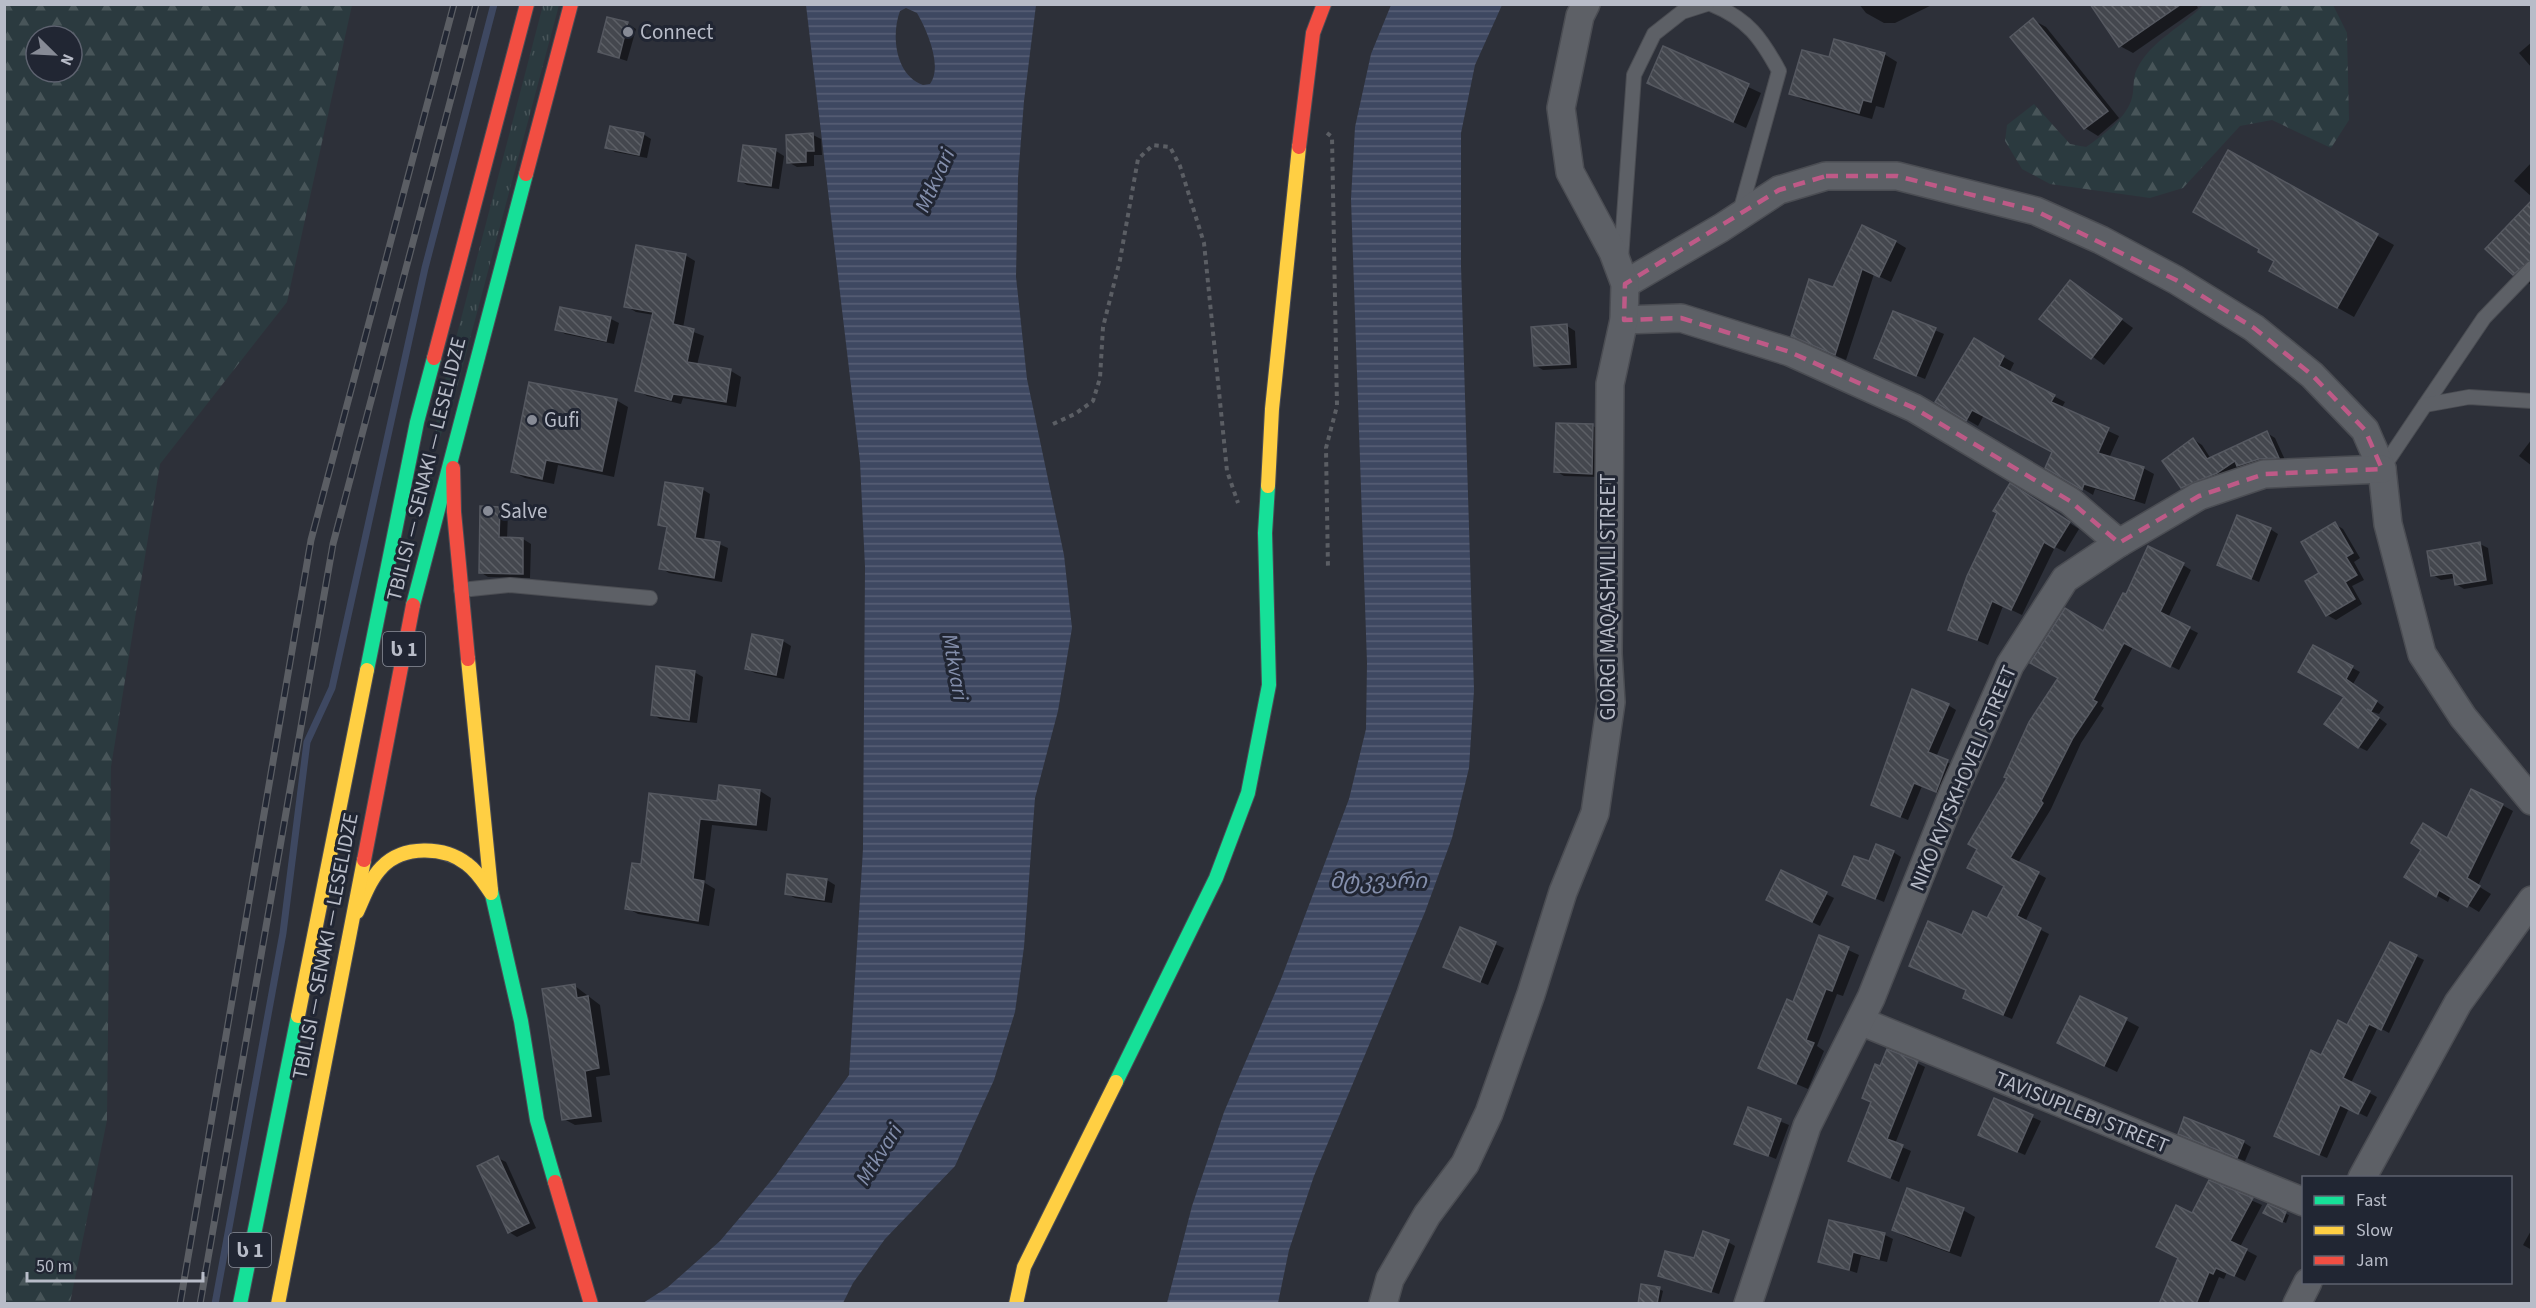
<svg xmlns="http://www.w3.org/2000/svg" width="2536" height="1308" viewBox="0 0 2536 1308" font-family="'Source Sans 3','Noto Sans Georgian',sans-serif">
<defs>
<pattern id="grass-tufts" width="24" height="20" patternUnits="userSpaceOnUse" patternTransform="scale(1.5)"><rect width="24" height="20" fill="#2b3a3f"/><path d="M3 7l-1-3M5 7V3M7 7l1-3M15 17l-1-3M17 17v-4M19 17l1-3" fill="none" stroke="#485559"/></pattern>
<pattern id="forest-firs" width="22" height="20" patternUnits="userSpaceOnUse" patternTransform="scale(1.5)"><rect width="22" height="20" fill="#2b3a3f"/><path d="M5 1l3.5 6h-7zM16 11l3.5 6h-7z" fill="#485559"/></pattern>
<pattern id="water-rules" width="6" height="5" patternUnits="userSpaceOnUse" patternTransform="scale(1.5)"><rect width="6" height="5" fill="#3e4861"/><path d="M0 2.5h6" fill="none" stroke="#586076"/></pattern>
<pattern id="building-back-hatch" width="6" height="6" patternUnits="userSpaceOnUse" patternTransform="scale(1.5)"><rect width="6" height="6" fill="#44474e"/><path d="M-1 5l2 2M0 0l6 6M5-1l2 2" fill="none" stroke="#5d6066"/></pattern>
</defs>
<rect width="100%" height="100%" fill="#2d3039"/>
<!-- grass -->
<polygon fill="url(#grass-tufts)" points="543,5 559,5 451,410 433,454 438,407"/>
<!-- forest -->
<g fill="url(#forest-firs)" fill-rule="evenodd">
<path d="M5,4L352,5L287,302L160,464L111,767L107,1120L70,1303H5ZM36,36H72V72H36Z"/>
<path d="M2203,5H2333L2347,33L2349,120L2331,148L2272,120L2240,126L2183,188L2150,198L2050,184L2022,169L2005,141L2007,125L2034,104L2070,144L2086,147C2102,136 2124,120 2131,101C2135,91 2132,78 2137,69C2151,40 2183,27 2203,5Z"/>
</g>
<!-- water -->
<g fill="url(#water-rules)" fill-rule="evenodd">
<path d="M806,5H1036L1024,101L1018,178L1016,277L1027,379L1064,555L1072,628L1058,711L1035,798L1024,947L1015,1012L994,1080L955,1166L885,1239L853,1283L843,1303H643L668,1287L720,1241L776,1175L849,1075L863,849L865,567L860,462ZM906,8L917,13C927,30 943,67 930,84L923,85C895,75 891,35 900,11Z"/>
<polygon points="1391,5 1502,5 1475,65 1461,133 1461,266 1474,690 1469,768 1452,838 1425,912 1314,1176 1289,1250 1278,1303 1167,1303 1192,1206 1224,1112 1281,979 1349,799 1366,729 1367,663 1351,199 1355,127 1371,54"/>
</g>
<!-- shadow -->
<g fill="#0007">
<polygon points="1859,4 1934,4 1895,23 1884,23 1866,13"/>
<polygon points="2183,4 2196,4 2198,8 2133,53 2120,46"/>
<polygon points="2033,20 2046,27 2119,118 2098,136 2085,128 2012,37"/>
<polygon points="628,24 636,29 627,61 600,52"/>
<polygon points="2532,42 2532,68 2519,53"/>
<polygon points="1664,48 1761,93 1746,128 1649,83"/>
<polygon points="1884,54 1897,62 1884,108 1876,106 1872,119 1803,100 1791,93 1830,59"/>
<polygon points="643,134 651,139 647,158 615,152 607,147"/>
<polygon points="813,135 821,139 822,155 814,155 814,166 797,167 788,162"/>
<polygon points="776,151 784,156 779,189 747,185 739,180"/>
<polygon points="2229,152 2394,245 2354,317 2271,270 2276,261"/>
<polygon points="2532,162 2532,197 2514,181"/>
<polygon points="2532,202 2532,282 2530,284 2514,274"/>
<polygon points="1896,242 1906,248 1891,282 1874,274 1846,360 1804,342 1833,289"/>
<polygon points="685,255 695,261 683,328 704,336 697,365 731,371 741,377 736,407 683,398 681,404 647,396 637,390 654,315 636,312 626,306"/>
<polygon points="2070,282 2133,328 2104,365 2042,319"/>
<polygon points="1894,313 1944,334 1925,379 1883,362"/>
<polygon points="611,319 619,323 614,344 565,334 557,329"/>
<polygon points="1567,326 1575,331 1577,368 1543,370 1535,365"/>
<polygon points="1974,340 2014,363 2009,373 2065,402 2061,409 2119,436 2109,458 2143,468 2154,474 2145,504 2095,489 2093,495 2047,467 2054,452 1984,415 1978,426 1937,402"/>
<polygon points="616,400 628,407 614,477 558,465 554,484 525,478 513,472"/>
<polygon points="1593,426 1601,431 1600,477 1564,476 1556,471"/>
<polygon points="2267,433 2275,438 2286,462 2247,470 2241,467 2226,477 2190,492 2182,487 2194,440 2202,445 2211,459"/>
<polygon points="2532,439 2532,466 2519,456"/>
<polygon points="702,489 710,494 704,541 719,544 728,548 722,582 669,573 661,568 668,529 660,525"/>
<polygon points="2020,491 2079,529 2065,552 2055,547 2022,615 2003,606 1988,645 1950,629 1999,513"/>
<polygon points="500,508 508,513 507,539 523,539 531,544 530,578 488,577 480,572"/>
<polygon points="2335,524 2343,529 2360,558 2354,562 2364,580 2352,586 2362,604 2336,620 2327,615 2308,581 2321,574"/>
<polygon points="2270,529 2278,534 2259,582 2219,565"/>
<polygon points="2480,544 2488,548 2493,584 2464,589 2456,584 2455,578 2441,580 2433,575"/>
<polygon points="2183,565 2191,570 2168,618 2198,633 2179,670 2133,647 2101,706 2104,708 2081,743 2051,809 2018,863 2046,878 2025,922 2049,934 2012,1019 1973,1003 1964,998 1968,990 1963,937 1988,920 2005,886 1978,872 2126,596"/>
<polygon points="783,641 791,646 784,679 755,673 747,669"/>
<polygon points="2314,647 2360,672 2353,684 2384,707 2379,714 2370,711 2387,724 2367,751 2359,747 2346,696"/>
<polygon points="694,672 703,677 697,723 660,719 652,714"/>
<polygon points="1948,705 1956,710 1936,757 1955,766 1944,795 1922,786 1908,820 1881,809"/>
<polygon points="760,791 771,798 767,831 712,825 705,883 715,889 709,926 638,914 627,908 642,866 719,803"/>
<polygon points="2502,805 2513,811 2478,886 2491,894 2479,912 2451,895 2448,902 2436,895 2448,840"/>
<polygon points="1893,852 1901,857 1884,902 1844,885 1870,863"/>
<polygon points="827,880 835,885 832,903 795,898 786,893"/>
<polygon points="1826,894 1834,898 1820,926 1776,904"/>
<polygon points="1461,929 1504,948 1488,985 1453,971"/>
<polygon points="1820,937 1859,955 1843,996 1837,994 1817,1046 1824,1051 1808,1089 1760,1068 1794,1004"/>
<polygon points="2416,956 2424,960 2389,1033 2378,1027 2351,1083 2377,1097 2367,1117 2349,1108 2327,1158 2276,1136 2322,1057"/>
<polygon points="575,986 600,1005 610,1075 596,1077 602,1122 575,1125 564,1119"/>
<polygon points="2126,1020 2139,1027 2117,1072 2072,1050"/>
<polygon points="1917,1063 1925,1067 1895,1144 1911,1151 1899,1182 1849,1161 1872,1103 1881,1068"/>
<polygon points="1995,1100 2041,1121 2025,1155 1988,1139"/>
<polygon points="1749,1109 1789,1125 1776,1159 1736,1143"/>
<polygon points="2188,1138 2243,1142 2251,1147 2245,1161"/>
<polygon points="498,1158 506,1162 536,1228 517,1237 509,1232"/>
<polygon points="2210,1182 2262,1205 2240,1247 2257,1256 2245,1281 2227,1272 2224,1279 2219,1277 2208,1304 2161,1304 2179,1258 2192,1215"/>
<polygon points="2268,1206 2289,1215 2286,1223 2265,1213"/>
<polygon points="1963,1210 1975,1217 1961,1257 1906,1237 1894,1230"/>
<polygon points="1830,1221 1885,1235 1893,1239 1887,1262 1861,1256 1857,1273 1820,1261"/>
<polygon points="2532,1229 2532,1250 2523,1245"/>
<polygon points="1728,1242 1735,1246 1719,1294 1660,1275"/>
<polygon points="1659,1289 1663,1291 1660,1304 1639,1304"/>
</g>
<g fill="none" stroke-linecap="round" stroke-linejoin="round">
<!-- stream -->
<polyline stroke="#3e4861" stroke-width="7" points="215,1304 283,933 307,742 332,688 425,268 494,4"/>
</g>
<!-- building -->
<g fill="url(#building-back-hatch)" stroke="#555860" stroke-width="1.5">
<polygon points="2090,4 2181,4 2119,47"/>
<polygon points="607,17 628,22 619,58 598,52"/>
<polygon points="2033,18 2108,111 2084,129 2010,37"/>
<polygon points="1834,39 1885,53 1871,102 1863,100 1859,113 1789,94 1802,50 1829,57"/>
<polygon points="1663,46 1749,84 1733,122 1647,83"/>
<polygon points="610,126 644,133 639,155 605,148"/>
<polygon points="813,133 814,151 806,151 806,162 787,163 786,135"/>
<polygon points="743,145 776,149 771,186 738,181"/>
<polygon points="2228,150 2378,234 2337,308 2269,271 2274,261 2258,252 2259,249 2193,212"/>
<polygon points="2532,200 2532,259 2513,275 2485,249"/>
<polygon points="1862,225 1896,241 1879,277 1862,269 1835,355 1791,336 1809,279 1833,287"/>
<polygon points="636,245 686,254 673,324 694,329 687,362 731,369 726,402 673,394 671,400 635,391 653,312 624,307"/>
<polygon points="2070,280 2122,319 2091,359 2039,319"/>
<polygon points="560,307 611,317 606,341 555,330"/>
<polygon points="1893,311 1936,328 1916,376 1874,358"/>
<polygon points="1567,324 1570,364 1534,366 1531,327"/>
<polygon points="1974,338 2004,356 1999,366 2055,395 2051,402 2109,428 2098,453 2144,467 2134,499 2084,484 2082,490 2045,468 2052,452 1972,410 1966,421 1935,402"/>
<polygon points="529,382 617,399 602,471 546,460 542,479 511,472"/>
<polygon points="1556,423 1593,424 1592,474 1554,472"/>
<polygon points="2267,431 2279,458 2259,459 2237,466 2235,461 2217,473 2181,488 2162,461 2193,438 2207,459"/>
<polygon points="665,482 703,488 695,538 720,542 714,578 659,569 667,527 658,525"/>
<polygon points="2010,483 2070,522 2054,548 2044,542 2011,610 1992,601 1977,640 1948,630 1967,576 1997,513 1993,511"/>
<polygon points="480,506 500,507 499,537 523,538 523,574 479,573"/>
<polygon points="2237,515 2271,528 2251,579 2217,565"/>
<polygon points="2335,522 2353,553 2346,557 2357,575 2345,582 2355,599 2326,616 2305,581 2319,573 2301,542"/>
<polygon points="2480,542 2486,580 2455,585 2453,573 2431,576 2427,551"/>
<polygon points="2148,546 2184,563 2160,612 2190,627 2170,667 2124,643 2093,700 2097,702 2073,738 2041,801 2043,803 2010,858 2039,872 2017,916 2041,928 2003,1015 1963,998 1966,990 1909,966 1928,921 1962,935 1973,911 1987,918 2004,886 1967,868 1977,849 1968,844 2007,778 2004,777 2029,722 2058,678 2030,663 2065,608 2103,631 2123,593 2126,594"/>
<polygon points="752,634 783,640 776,675 745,669"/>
<polygon points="2313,645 2353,666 2346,679 2377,701 2371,711 2367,709 2379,718 2358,748 2324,724 2344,697 2298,672"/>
<polygon points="656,666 695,671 689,720 651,715"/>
<polygon points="1912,689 1949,704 1928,752 1948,760 1936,792 1914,783 1900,817 1871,805"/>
<polygon points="719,785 760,790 756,825 700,819 693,879 704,881 698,921 625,909 632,863 641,864 649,793 717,801"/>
<polygon points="2471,789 2503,804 2467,878 2480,886 2467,907 2439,890 2436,897 2404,877 2421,850 2411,843 2423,823 2447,838"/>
<polygon points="1876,844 1894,851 1875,899 1842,885 1854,856 1869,861"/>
<polygon points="1781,870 1827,892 1812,922 1766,900"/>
<polygon points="787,874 827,879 824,900 785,894"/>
<polygon points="1460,927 1496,942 1480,982 1443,967"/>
<polygon points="1819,935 1849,947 1832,991 1826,989 1806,1040 1814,1043 1796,1084 1758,1068 1787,999 1793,1002"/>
<polygon points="2390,942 2417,955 2381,1030 2369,1024 2343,1078 2370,1091 2358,1114 2340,1105 2319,1155 2274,1136 2311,1050 2321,1055 2338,1020 2347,1025"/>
<polygon points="575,984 577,998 588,996 599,1068 585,1071 591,1116 562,1120 542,989"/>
<polygon points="2080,996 2127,1018 2104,1066 2057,1043"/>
<polygon points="1887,1049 1918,1061 1887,1139 1903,1145 1890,1178 1848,1161 1871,1102 1862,1098 1875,1064 1880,1066"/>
<polygon points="1994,1098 2033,1115 2017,1152 1978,1135"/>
<polygon points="1748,1107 1781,1119 1768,1156 1734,1144"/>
<polygon points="2184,1117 2244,1141 2237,1158 2178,1134"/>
<polygon points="498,1156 529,1223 508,1233 477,1166"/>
<polygon points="2209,1180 2253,1198 2230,1241 2247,1249 2234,1276 2216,1268 2213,1274 2209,1272 2196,1304 2159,1304 2178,1258 2156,1247 2176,1205 2192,1213"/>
<polygon points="1907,1188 1964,1208 1949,1251 1892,1230"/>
<polygon points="2268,1204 2286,1212 2282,1222 2263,1213"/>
<polygon points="1829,1220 1885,1233 1879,1259 1853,1252 1849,1270 1818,1262"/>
<polygon points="1703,1231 1729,1240 1711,1292 1658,1276 1665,1251 1694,1258"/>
<polygon points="1641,1284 1660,1287 1657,1304 1638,1304"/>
</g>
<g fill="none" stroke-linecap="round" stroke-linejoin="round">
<!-- lane casing -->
<g stroke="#4b4d53" stroke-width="16">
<g id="lane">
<path d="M1711,4C1748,19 1761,38 1779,71L1740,212"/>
<polyline points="1621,259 1634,75 1654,34 1682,12 1707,4"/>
<polyline points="2425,405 2484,318 2532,268"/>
<polyline points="2382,469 2425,405 2469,397 2532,401"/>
<polyline points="461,590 510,585 650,598"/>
</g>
</g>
<!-- street casing -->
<g stroke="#4b4d53" stroke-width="30">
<g id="street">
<polyline points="1625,284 1721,228 1779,190 1826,176 1897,176 2036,211 2101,240 2176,280 2254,328 2312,375 2365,430 2382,469 2388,524 2422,654 2463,717 2532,801"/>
<polyline points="1624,320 1681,318 1790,352 1914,408 2070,501 2119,543"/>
<polyline points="1860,1021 2304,1202"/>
<polyline points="2362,1178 2458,1003 2532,900"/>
<polyline points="1383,1304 1390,1279 1427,1215 1465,1164 1489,1113 1531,994 1563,892 1595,813 1611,702 1608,654 1610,384 1624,320 1625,284 1613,252 1570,172 1561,108 1580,16 1586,4"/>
<polyline points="1748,1304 1807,1126 1871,998 1954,791 2010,665 2065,579 2119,543 2199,496 2264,474 2382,469"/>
<polyline points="2297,1304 2308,1282"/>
</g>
</g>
<!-- fast casing -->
<g stroke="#4b4d55" stroke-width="16">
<g id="fast">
<polyline points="413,605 526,174"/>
<polyline points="367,670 417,422 434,358"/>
<polyline points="491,890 521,1021 537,1120 555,1182"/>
<polyline points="1116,1082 1216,878 1248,793 1269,685 1265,533 1268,486"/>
<polyline points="240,1304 298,1016"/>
</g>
</g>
<!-- slow casing -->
<g stroke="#4b4d55" stroke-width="16">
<g id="slow">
<polyline points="1268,486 1272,409 1299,147"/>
<polyline points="468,659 491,890"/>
<path d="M357,912C364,897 370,879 382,867C403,845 444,846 467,864C478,872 484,883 491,893"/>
<polyline points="298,1016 367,670"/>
<polyline points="278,1304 364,860"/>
<polyline points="1016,1304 1024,1267 1116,1082"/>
</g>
</g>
<!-- jam casing -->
<g stroke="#4b4d55" stroke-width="16">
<g id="jam">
<polyline points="1299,147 1313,33 1324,4"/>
<polyline points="526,174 571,4"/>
<polyline points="434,358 527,4"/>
<polyline points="453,468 454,512 468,659"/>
<polyline points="364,860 413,605"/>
<polyline points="555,1182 591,1304"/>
</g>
</g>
<!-- path -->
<g stroke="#5b5e64" stroke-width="4" stroke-dasharray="4.5 4.5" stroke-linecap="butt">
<polyline points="1327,133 1332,137 1337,406 1326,448 1328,569"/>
<polyline points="1053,424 1075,414 1093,401 1100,378 1103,327 1120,260 1138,159 1153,145 1170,147 1180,166 1204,243 1227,471 1238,503"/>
</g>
<!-- lane -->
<use href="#lane" stroke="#5d6066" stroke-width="14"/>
<!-- street -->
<use href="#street" stroke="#5d6066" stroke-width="27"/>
<!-- fast -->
<use href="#fast" stroke="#16e098" stroke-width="14"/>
<!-- slow -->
<use href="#slow" stroke="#ffcf43" stroke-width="14"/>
<!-- jam -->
<use href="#jam" stroke="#f24e42" stroke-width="14"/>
<!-- rail casing -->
<g stroke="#5b5e64" stroke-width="7">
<g id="rail">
<polyline points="180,1304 311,540 454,4"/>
<polyline points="200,1304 333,544 476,4"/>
</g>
</g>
<!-- rail -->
<use href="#rail" stroke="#212633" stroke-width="4.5" stroke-dasharray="14" stroke-linecap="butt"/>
</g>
<!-- marked area -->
<path fill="none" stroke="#be5a87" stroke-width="4.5" stroke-dasharray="12 8" stroke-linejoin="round" d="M1826,176H1897L2036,211L2176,280L2254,328L2312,375L2365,430L2382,469L2264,474L2199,496L2119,543L2070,501L1914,408L1790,352L1681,318L1624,320L1625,284L1779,190Z"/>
<!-- markers -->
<g fill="#878b96" stroke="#212633" stroke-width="2">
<circle cx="628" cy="32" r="6"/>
<circle cx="532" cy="420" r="6"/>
<circle cx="488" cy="511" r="6"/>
</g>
<g text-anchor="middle" stroke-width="6" stroke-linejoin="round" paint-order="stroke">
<!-- shield labels -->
<g fill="#212633" stroke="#8b8f9b" stroke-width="1.5">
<rect x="383" y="632" width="42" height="34" rx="4.5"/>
<rect x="229" y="1233" width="42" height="34" rx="4.5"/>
</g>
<g font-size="20" font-weight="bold" fill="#b8bcc8">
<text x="404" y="656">ს 1</text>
<text x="250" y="1257">ს 1</text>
</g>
<!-- poi labels -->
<g font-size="21" fill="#b8bcc8" stroke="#212633" text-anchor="start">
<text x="640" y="39">Connect</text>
<text x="544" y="427">Gufi</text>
<text x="500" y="518">Salve</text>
</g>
<!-- street labels -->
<g font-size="21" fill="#b8bcc8" stroke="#212633">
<text transform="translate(426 469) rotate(-76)" y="7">TBILISI — SENAKI — LESELIDZE</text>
<text transform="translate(1608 597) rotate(-90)" y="7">GIORGI MAQASHVILI STREET</text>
<text transform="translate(1963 778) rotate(-67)" y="7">NIKO KVTSKHOVELI STREET</text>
<text transform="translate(325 946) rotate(-79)" y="7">TBILISI — SENAKI — LESELIDZE</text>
<text transform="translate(2082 1112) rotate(22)" y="7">TAVISUPLEBI STREET</text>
</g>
<!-- water labels -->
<g font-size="22" font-style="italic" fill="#848fac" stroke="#212633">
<text transform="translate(934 180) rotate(-66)" y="8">Mtkvari</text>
<text transform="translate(956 667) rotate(80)" y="8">Mtkvari</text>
<text x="1378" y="888">მტკვარი</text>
<text transform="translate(878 1154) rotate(-58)" y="8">Mtkvari</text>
</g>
</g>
<!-- border -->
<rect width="2536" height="1308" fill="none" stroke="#b8bcc8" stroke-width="12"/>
<!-- legend -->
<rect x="2302" y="1176" width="210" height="108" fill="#212633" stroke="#5d626f" stroke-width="1.5"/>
<rect x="2314" y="1196" width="30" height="9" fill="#16e098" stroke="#5d626f" stroke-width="1.5"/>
<text x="2356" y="1206" font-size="18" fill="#b8bcc8">Fast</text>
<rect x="2314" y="1226" width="30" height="9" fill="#ffcf43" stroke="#5d626f" stroke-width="1.5"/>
<text x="2356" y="1236" font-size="18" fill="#b8bcc8">Slow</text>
<rect x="2314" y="1256" width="30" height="9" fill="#f24e42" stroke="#5d626f" stroke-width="1.5"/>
<text x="2356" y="1266" font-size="18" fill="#b8bcc8">Jam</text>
<!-- north arrow -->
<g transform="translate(54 54) rotate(114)"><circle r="28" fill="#212633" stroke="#5d626f" stroke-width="1.5"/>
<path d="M0-4.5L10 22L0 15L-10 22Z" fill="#878b96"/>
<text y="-9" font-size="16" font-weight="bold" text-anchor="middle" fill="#b8bcc8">N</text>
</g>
<!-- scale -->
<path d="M27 1272v9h176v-9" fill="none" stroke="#b8bcc8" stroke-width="3"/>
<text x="36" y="1272" font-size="18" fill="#b8bcc8" stroke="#212633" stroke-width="4.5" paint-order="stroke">50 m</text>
</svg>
